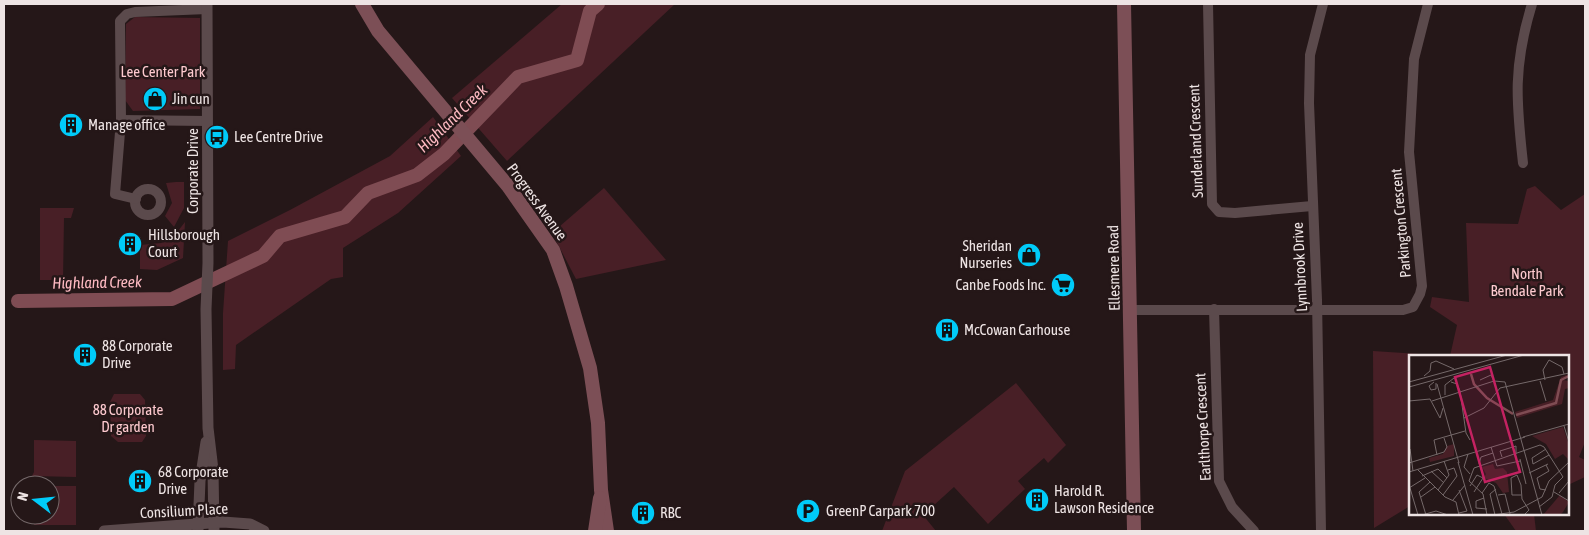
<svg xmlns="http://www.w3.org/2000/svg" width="1589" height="535" viewBox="0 0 1589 535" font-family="'Asap Condensed',sans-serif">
<rect width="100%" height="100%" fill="#251718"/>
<!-- green -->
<g fill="#481f26">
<polygon points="562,4 675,4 507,161 452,98"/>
<polygon points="135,17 200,18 200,109 133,111 125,100 126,24"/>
<polygon points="433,117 461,156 398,213 343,248 343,277 331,279 236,345 235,369 223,370 223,313 228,241 290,210 390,156"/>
<polygon points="176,182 184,182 184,208 174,227 165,216 172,203 166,183"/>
<polygon points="1535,186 1561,210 1585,194 1585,442 1579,457 1585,460 1585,477 1568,485 1568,356 1410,356 1410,506 1374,528 1373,351 1450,356 1457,325 1430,307 1432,297 1469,302 1466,223 1518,224 1527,189"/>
<polygon points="604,188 666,260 576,279 552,233"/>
<polygon points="40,208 74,208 71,218 64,218 63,280 40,280"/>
<polygon points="185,222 183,258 157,270 140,269 140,245 161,243 173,237 175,238 180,234 178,231"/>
<polygon points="1016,383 1066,445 1048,463 1044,458 1018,481 1025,489 988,524 954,487 923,515 936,531 882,531 905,471"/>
<polygon points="114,394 140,394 145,400 146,436 142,442 118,442 111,436 110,402"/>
<polygon points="34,440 76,441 76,477 32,476 34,472"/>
<polygon points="50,486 76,486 76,525 34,525 34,515 50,515"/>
<polygon points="1504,514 1534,514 1536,531 1516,531"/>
</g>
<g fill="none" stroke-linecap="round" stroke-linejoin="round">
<!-- river -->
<polyline stroke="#7f4c53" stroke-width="14" points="18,301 172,299 263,256 280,236 345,217 368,193 417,175 444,154 518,77 577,60 590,11 598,4"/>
<!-- minor -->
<g stroke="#5b4a4c" stroke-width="10">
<polyline points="1208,4 1212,204 1219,212 1235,213 1312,206"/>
<polyline points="121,120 207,121"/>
<path d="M1523,163C1516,100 1513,66 1532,4"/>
<circle cx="148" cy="202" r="13"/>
<polyline points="136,199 115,194 121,120 120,21 127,14 135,12 207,9"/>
<polyline points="1214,309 1219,481 1232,507 1254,531"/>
<polyline points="1131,310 1403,310 1413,307 1420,294 1422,286 1409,152 1414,59 1428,4"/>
<polyline points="1321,531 1317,300 1309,103 1310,55 1323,4"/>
</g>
<!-- tertiary -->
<g stroke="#5b4a4c" stroke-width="11">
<polyline points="207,4 208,263 206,309 208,428 213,470 214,531"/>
<polyline points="198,530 200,481 206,442"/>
<polyline points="104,531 223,522 250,524 264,531"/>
</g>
<!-- secondary -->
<g stroke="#7c4f56" stroke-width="14">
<polyline points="362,4 378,31 508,186 553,250 566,286 590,368 598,423 601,490 607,531"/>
<polyline points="1124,4 1134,531"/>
<polyline points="595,531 600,498"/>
</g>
</g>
<!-- icons -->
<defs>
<g id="shop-disc" transform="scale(1.25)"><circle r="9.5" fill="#00cbf9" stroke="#251718"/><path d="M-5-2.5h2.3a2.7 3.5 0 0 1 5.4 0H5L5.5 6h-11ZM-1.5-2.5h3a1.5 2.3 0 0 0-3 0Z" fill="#111"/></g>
<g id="building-disc" transform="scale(1.25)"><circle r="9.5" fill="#00cbf9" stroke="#251718"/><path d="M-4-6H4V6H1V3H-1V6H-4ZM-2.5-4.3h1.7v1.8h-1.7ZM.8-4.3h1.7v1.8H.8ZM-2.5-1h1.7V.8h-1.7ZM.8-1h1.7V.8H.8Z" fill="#111"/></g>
<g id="bus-disc" transform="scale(1.25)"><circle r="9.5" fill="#00cbf9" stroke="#251718"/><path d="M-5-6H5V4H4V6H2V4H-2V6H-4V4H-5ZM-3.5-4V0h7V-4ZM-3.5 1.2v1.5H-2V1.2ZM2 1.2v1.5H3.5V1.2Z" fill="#111"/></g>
<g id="supermarket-disc" transform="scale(1.25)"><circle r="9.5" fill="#00cbf9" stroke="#251718"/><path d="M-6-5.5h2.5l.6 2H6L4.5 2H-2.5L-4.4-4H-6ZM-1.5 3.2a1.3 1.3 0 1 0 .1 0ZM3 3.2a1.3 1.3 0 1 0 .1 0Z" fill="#111"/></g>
<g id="parking-disc" transform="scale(1.25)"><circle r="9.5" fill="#00cbf9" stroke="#251718"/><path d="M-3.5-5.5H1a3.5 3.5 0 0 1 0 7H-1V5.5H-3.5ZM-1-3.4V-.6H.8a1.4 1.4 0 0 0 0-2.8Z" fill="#111"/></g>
</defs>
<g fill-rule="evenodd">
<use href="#shop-disc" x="155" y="99"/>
<use href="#building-disc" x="71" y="125"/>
<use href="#bus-disc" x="217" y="137"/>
<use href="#building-disc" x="130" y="244"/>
<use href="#shop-disc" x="1029" y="255"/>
<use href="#supermarket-disc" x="1063" y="285"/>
<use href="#building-disc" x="947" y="330"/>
<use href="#building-disc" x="85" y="355"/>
<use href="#building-disc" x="140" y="481"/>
<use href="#building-disc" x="1037" y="500"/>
<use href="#parking-disc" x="808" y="511"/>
<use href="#building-disc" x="643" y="513"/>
</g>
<g text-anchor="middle" stroke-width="5" stroke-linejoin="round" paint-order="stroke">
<!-- park labels -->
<g font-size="15" fill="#fecacf" stroke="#251718">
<text x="163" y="77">Lee Center Park</text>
<text x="1527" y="279">North<tspan x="1527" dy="17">Bendale Park</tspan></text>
<text x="128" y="415">88 Corporate<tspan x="128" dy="17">Dr garden</tspan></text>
</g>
<!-- poi labels -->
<g font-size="15" fill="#eee4e4" stroke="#251718" text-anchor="start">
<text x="172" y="104">Jin cun</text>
<text x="88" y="130">Manage office</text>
<text x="234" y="142">Lee Centre Drive</text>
<text x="148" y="240">Hillsborough<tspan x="148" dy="17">Court</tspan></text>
<text x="1012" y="251" text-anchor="end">Sheridan<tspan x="1012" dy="17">Nurseries</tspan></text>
<text x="1046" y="290" text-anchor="end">Canbe Foods Inc.</text>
<text x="964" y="335">McCowan Carhouse</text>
<text x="102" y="351">88 Corporate<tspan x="102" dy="17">Drive</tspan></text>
<text x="158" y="477">68 Corporate<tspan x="158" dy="17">Drive</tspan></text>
<text x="1054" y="496">Harold R.<tspan x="1054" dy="17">Lawson Residence</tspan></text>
<text x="826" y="516">GreenP Carpark 700</text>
<text x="660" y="518">RBC</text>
</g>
<!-- street labels -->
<g font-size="15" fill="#eee4e4" stroke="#251718">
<text transform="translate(1196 141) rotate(-92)" y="5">Sunderland Crescent</text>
<text transform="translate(193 171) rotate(-90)" y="5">Corporate Drive</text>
<text transform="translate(537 202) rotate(54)" y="5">Progress Avenue</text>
<text transform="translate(1401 223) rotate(-95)" y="5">Parkington Crescent</text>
<text transform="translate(1300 267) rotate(-93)" y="5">Lynnbrook Drive</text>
<text transform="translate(1114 268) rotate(-91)" y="5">Ellesmere Road</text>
<text transform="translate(1203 427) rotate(-93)" y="5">Earlthorpe Crescent</text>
<text transform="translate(184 511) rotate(-3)" y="5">Consilium Place</text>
</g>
<!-- water labels -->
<g font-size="16" font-style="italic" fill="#febac2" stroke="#251718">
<text transform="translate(452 118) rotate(-44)" y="6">Highland Creek</text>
<text transform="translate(97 282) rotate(-1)" y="6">Highland Creek</text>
</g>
</g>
<!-- overview -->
<g transform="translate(1409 355)">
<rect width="160" height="160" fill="#251718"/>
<path d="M160,19L154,25L160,26V33L156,34L153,49L108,63L106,57L144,45L152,22ZM154,72L160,90V105L154,99L146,104L137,89L123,81ZM45,89V101L21,107L20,103L34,99L38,91ZM84,109L86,114L94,113L98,117L100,137L94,138L87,128L75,123L77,119L73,112ZM151,140L160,147L154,157L151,160H134Z" fill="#481f26"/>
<path fill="none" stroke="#7f4c53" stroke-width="2.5" d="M62,19L65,29L78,43L104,59M107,60L147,48L152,25L160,21"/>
<path fill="none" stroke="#75696a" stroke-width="1" d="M15,21L21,16L22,8L27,6L45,14M71,25L82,20L85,26M136,25L134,15L140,5L153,12L155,19M131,26L137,46M0,27L98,0M25,27L20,31L22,35L27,34V28M42,27L48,29L51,36L57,78L61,85M28,29L50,108M0,32L115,0M36,40V30L45,23M0,46L21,44L31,63L34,53M23,46L85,26L96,27L133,160M55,63L75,53L91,33L160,18M155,71L160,87M114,82L160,69M82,92L88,111L111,106M1,94L4,116M137,94L123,103L124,109L140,100M59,99L55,112L61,119M28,100L25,85L56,76M93,102L91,96L107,91V99M111,104L117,129M49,107L64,160M0,108L35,97L38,92L35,83M70,109L72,102L84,98M137,110L140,116L128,123L131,134L137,135M9,115L36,142L47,147L50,160M22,116L35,128M0,117L116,82M120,118L139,109M13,121L29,114L38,123M112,130L113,144L120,155L115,160M61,131L68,120L74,123L65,137M0,133L16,123M1,133L9,160M29,135L40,120L35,106M50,135L58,156L50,158M145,137L160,146M73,138L80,128L85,131L93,159M150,138L160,126M34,140L48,121L45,113L39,115M89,140L96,139L101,159M112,140H103L102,123L108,120L112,130M12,142L26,132M75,143L67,146V153L78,154M44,145L56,130M13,160L27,156L39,160M17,160L10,137L21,127M78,160L74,139L60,126L65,113L131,90L135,92L154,122L146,130L143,142L130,152M84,160L105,157L133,142L140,126L160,107M86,160L81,139L87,134"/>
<path fill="#c42262" fill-opacity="0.15" stroke="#c42262" stroke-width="2.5" d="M81,12L111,117L76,127L46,22Z"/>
<rect width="160" height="160" fill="none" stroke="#eee4e4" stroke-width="2.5"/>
</g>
<!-- border -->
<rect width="1589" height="535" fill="none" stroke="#eee4e4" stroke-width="10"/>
<!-- north arrow -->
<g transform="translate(35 500) rotate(286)"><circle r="24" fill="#251718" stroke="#75696a"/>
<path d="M0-4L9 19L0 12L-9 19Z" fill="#00cbf9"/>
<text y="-8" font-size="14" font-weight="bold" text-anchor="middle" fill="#eee4e4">N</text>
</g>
</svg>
